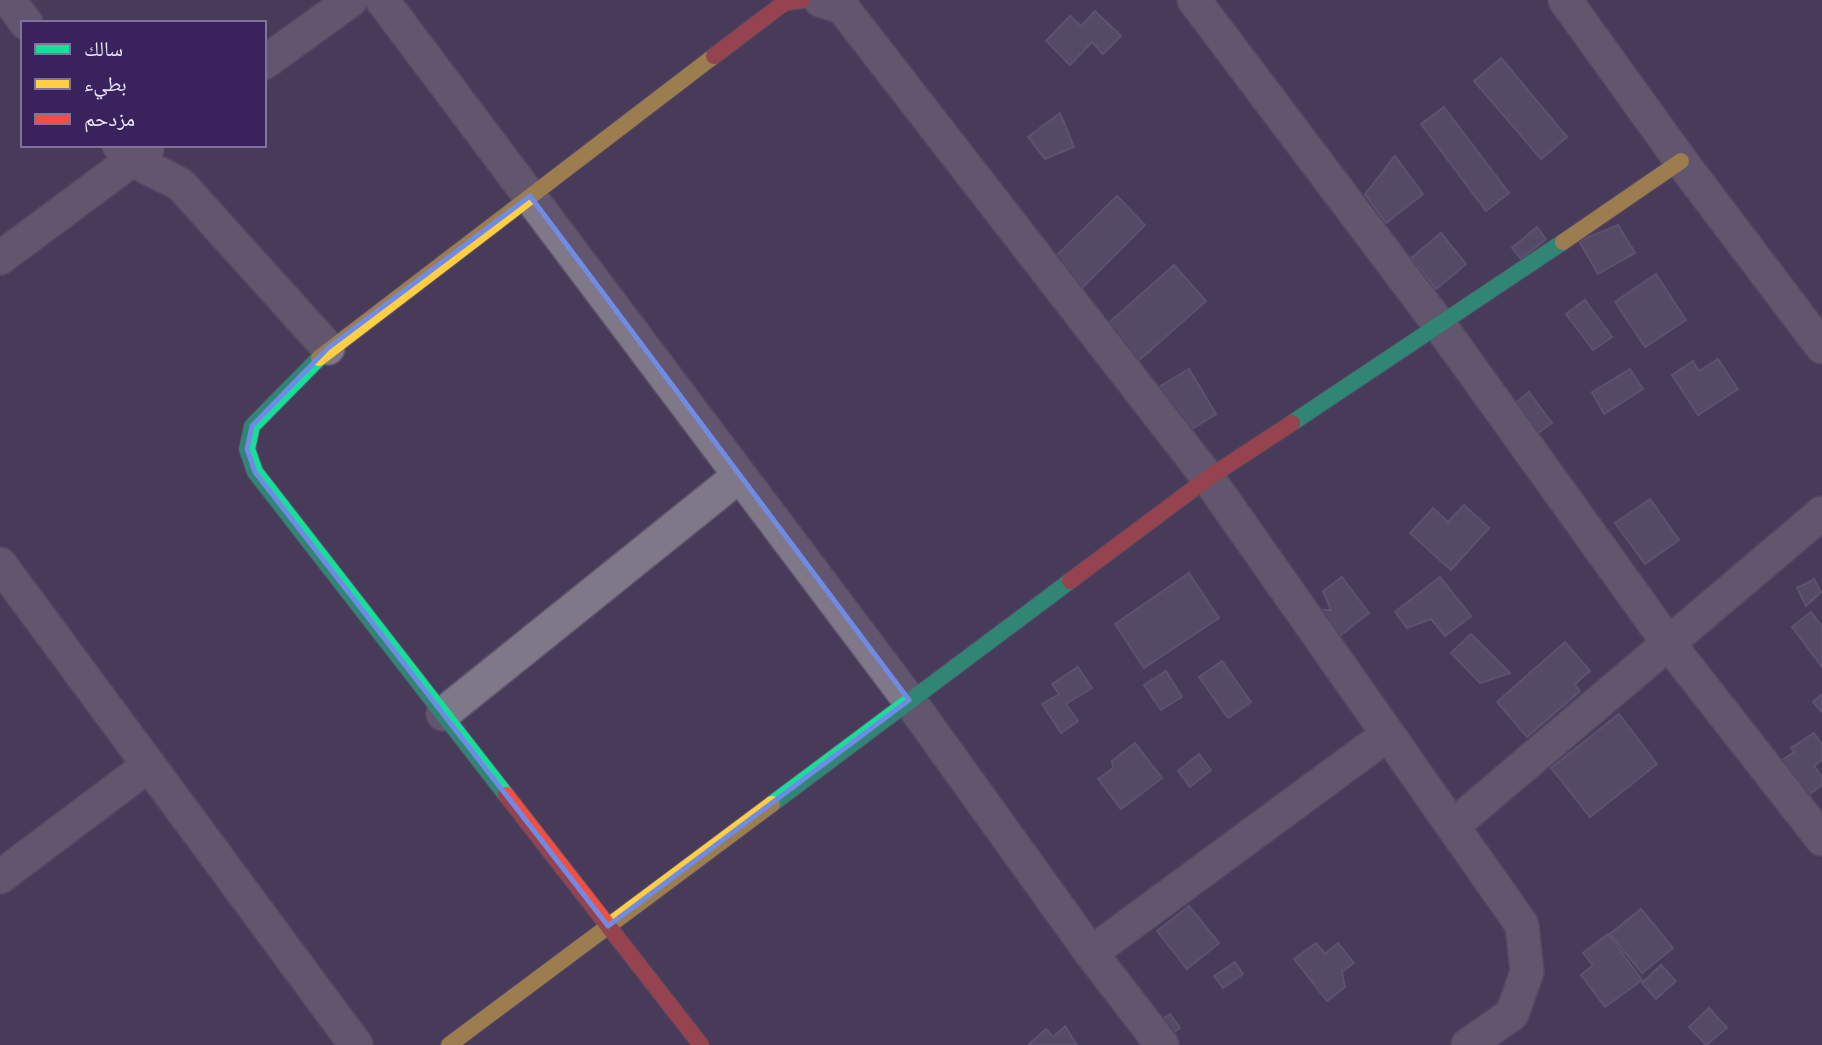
<svg xmlns="http://www.w3.org/2000/svg" width="1822" height="1045" viewBox="0 0 1822 1045" font-family="Jost,'Noto Naskh Arabic',sans-serif">
<rect width="100%" height="100%" fill="#483b5a"/>
<!-- building -->
<g fill="#625d77" stroke="#736e88" stroke-width="2">
<polygon points="1095,11 1121,36 1103,54 1092,42 1070,65 1046,41 1070,16 1081,26"/>
<polygon points="1501,58 1567,137 1541,159 1474,81"/>
<polygon points="1444,107 1509,193 1486,211 1421,124"/>
<polygon points="1060,113 1074,147 1045,159 1028,137"/>
<polygon points="1395,156 1423,194 1386,223 1365,194"/>
<polygon points="1117,196 1145,225 1079,291 1050,262"/>
<polygon points="1618,225 1635,253 1598,274 1579,241"/>
<polygon points="1537,227 1546,239 1521,259 1512,248"/>
<polygon points="1441,233 1466,264 1436,289 1411,258"/>
<polygon points="1174,265 1206,301 1135,364 1103,328"/>
<polygon points="1656,274 1686,320 1645,347 1615,302"/>
<polygon points="1585,300 1612,337 1593,350 1566,314"/>
<polygon points="1718,359 1738,389 1698,415 1672,375 1693,361 1699,371"/>
<polygon points="1189,369 1216,414 1184,434 1157,388"/>
<polygon points="1630,369 1643,389 1604,414 1592,392"/>
<polygon points="1529,392 1552,423 1534,436 1512,406"/>
<polygon points="1650,499 1679,540 1645,564 1615,523"/>
<polygon points="1464,505 1489,528 1451,570 1410,533 1433,508 1448,522"/>
<polygon points="1189,573 1219,618 1144,668 1115,624"/>
<polygon points="1342,577 1369,613 1332,642 1318,610 1331,610 1323,591"/>
<polygon points="1440,577 1471,616 1445,636 1431,619 1407,628 1395,612"/>
<polygon points="1814,579 1821,592 1806,606 1797,588"/>
<polygon points="1811,612 1822,626 1822,667 1792,627"/>
<polygon points="1471,634 1510,673 1480,683 1451,653"/>
<polygon points="1565,642 1590,671 1575,684 1580,691 1527,737 1497,702"/>
<polygon points="1222,661 1251,702 1228,718 1199,677"/>
<polygon points="1078,667 1092,688 1066,704 1078,721 1061,733 1042,704 1059,694 1052,684"/>
<polygon points="1166,671 1182,697 1161,710 1144,685"/>
<polygon points="1822,694 1822,712 1813,702"/>
<polygon points="1619,714 1657,764 1590,817 1551,768"/>
<polygon points="1814,733 1822,745 1822,760 1814,766 1822,777 1822,785 1800,801 1775,765 1794,752 1791,748"/>
<polygon points="1135,743 1162,778 1121,809 1098,779 1113,768 1112,761"/>
<polygon points="1199,754 1211,770 1190,787 1178,771"/>
<polygon points="1189,906 1219,943 1187,969 1157,931"/>
<polygon points="1641,909 1673,948 1642,973 1610,934"/>
<polygon points="1608,934 1642,980 1605,1007 1581,975 1593,965 1583,953"/>
<polygon points="1316,943 1325,954 1338,943 1354,963 1342,972 1345,987 1327,1001 1294,959"/>
<polygon points="1235,962 1243,974 1223,988 1214,976"/>
<polygon points="1661,965 1676,981 1656,999 1642,983"/>
<polygon points="1709,1008 1727,1028 1706,1045 1689,1027"/>
<polygon points="1170,1014 1180,1028 1167,1037 1158,1022"/>
<polygon points="1065,1026 1077,1045 1028,1045 1046,1029 1053,1037"/>
</g>
<g fill="none" stroke-linecap="round" stroke-linejoin="round">
<!-- street casing -->
<g stroke="#60566e" stroke-width="36">
<g id="street">
<polyline points="9,0 26,23"/>
<polyline points="382,0 909,700 1091,953 1162,1045"/>
<polyline points="820,0 842,7 1208,478 1522,925 1527,972 1512,1014 1468,1045"/>
<polyline points="1194,0 1441,327 1669,644 1822,839"/>
<polyline points="1565,0 1681,161 1822,347"/>
<polyline points="264,63 351,0"/>
<path d="M119,145C134,166 158,171 181,185L328,348"/>
<polyline points="0,258 147,149"/>
<polyline points="0,564 356,1045"/>
<polyline points="443,714 739,476"/>
<polyline points="1454,825 1822,513"/>
<polyline points="0,877 149,765"/>
<polyline points="1091,953 1387,735"/>
</g>
</g>
<!-- fast casing -->
<g stroke="#60566e" stroke-width="18">
<g id="fast">
<polyline points="319,358 252,426 247,449 255,472 506,795"/>
<polyline points="1292,423 1563,242"/>
<polyline points="772,804 1070,581"/>
</g>
</g>
<!-- slow casing -->
<g stroke="#60566e" stroke-width="18">
<g id="slow">
<polyline points="1563,242 1681,161"/>
<polyline points="319,358 714,56"/>
<polyline points="449,1045 772,804"/>
</g>
</g>
<!-- jam casing -->
<g stroke="#60566e" stroke-width="18">
<g id="jam">
<polyline points="714,56 784,3 802,0"/>
<polyline points="1070,581 1208,478 1292,423"/>
<polyline points="506,795 701,1045"/>
</g>
</g>
<!-- street -->
<use href="#street" stroke="#7e7888" stroke-width="33"/>
<!-- fast -->
<use href="#fast" stroke="#16e098" stroke-width="16"/>
<!-- slow -->
<use href="#slow" stroke="#ffcf43" stroke-width="16"/>
<!-- jam -->
<use href="#jam" stroke="#f24e42" stroke-width="16"/>
</g>
<!-- marked area -->
<path d="M0 0H1822V1045H0ZM530,196L909,700L608,926L255,472L247,449L252,426L328,348Z" fill="#483b5a" fill-opacity=".55" fill-rule="evenodd"/>
<path fill="none" stroke="#708be6" stroke-width="5" stroke-linejoin="round" d="M530,196L909,700L608,926L255,472L247,449L252,426L328,348Z"/>
<!-- legend -->
<rect x="21" y="21" width="245" height="126" fill="#3a235c" stroke="#81719c" stroke-width="2"/>
<rect x="35" y="44" width="35" height="10" fill="#16e098" stroke="#81719c" stroke-width="2"/>
<text x="84" y="56" font-size="21" fill="#ece6fb">سالك</text>
<rect x="35" y="79" width="35" height="10" fill="#ffcf43" stroke="#81719c" stroke-width="2"/>
<text x="84" y="91" font-size="21" fill="#ece6fb">بطيء</text>
<rect x="35" y="114" width="35" height="10" fill="#f24e42" stroke="#81719c" stroke-width="2"/>
<text x="84" y="126" font-size="21" fill="#ece6fb">مزدحم</text>
</svg>
